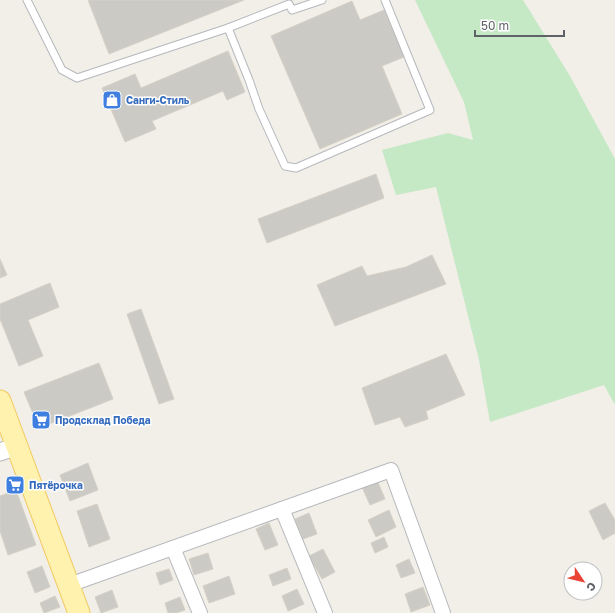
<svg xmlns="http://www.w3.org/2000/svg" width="615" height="613" viewBox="0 0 615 613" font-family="'Golos Text',sans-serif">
<rect width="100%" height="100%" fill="#f1efe8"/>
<!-- green -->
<polygon fill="#c5e8c5" points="415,0 523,0 570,76 615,159 615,405 604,385 490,422 479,360 436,187 396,195 382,150 448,133 473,140 464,102"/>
<!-- building -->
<g fill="#cccac5" stroke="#d6d1c6">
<polygon points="88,0 244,0 109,54"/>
<polygon points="352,1 360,20 384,10 404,57 382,66 402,114 320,149 271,36"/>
<polygon points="228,51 245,92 227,100 223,91 152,121 156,129 125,142 102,88 135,74 141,88"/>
<polygon points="376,174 384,198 267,243 258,219"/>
<polygon points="432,255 446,284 335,326 317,285 362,266 367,276 406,267"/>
<polygon points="0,259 7,275 0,278"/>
<polygon points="50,283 59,307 28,320 43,356 19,366 0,319 0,304"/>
<polygon points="141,309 174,399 159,404 127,314"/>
<polygon points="446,354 465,395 426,411 428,419 405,427 400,417 375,425 362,388"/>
<polygon points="99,363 113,399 39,428 24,392"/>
<polygon points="88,463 98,490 70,501 60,475"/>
<polygon points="377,480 385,499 370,505 362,487"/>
<polygon points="16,490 36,545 8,555 0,531 0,496"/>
<polygon points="605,503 615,520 615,533 603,540 589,511"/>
<polygon points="97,504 110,539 89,547 77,511"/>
<polygon points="389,510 396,527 376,537 368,520"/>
<polygon points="309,513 317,534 303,539 295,519"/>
<polygon points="269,523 278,545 265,550 256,529"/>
<polygon points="384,537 388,547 375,553 371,543"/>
<polygon points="323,549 335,572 322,579 309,556"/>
<polygon points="208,553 213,569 194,575 189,559"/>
<polygon points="409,559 415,573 401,578 396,565"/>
<polygon points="42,566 50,587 35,593 27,572"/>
<polygon points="287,568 291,579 273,586 269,575"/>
<polygon points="169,569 173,580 160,585 156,573"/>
<polygon points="229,576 235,594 209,603 203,586"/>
<polygon points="423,587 430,605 411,612 405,594"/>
<polygon points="297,589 304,604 288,611 282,596"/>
<polygon points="112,590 118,607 101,613 95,597"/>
<polygon points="55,596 60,607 44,613 40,603"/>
<polygon points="180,597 185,610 176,613 168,613 165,603"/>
</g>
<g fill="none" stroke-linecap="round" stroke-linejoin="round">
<!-- service casing -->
<g stroke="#b5b8bc" stroke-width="9">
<g id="service">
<polyline points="27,0 62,70 77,78 228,28 289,4 292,10 322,0"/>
<polyline points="228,28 249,80 259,109 285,166 296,168 430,110 385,0"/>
</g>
</g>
<!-- minor casing -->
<g stroke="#b5b8bc" stroke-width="16">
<g id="minor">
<polyline points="282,509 325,613"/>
<polyline points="173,548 200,613"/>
<polyline points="69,585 391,470 443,613"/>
</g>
</g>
<!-- tertiary casing -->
<g stroke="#b5b8bc" stroke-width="19">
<polyline id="tertiary" points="0,452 17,446"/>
</g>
<!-- primary casing -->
<g stroke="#f2c960" stroke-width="23">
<polyline id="primary" points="0,401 79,613"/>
</g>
<!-- service -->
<use href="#service" stroke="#fff" stroke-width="7"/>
<!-- minor -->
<use href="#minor" stroke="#fff" stroke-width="14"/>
<!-- tertiary -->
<use href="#tertiary" stroke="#fff" stroke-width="17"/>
<!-- primary -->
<use href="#primary" stroke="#fff2af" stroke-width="21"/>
</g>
<!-- icons -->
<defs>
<g id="shop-square" transform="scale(1)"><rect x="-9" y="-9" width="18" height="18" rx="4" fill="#3f7fe0" stroke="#fff"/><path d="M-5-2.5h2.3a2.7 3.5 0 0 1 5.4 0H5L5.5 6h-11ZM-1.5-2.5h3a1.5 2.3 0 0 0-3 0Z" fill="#fff"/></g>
<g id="supermarket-square" transform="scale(1)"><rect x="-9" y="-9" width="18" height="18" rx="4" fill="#3f7fe0" stroke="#fff"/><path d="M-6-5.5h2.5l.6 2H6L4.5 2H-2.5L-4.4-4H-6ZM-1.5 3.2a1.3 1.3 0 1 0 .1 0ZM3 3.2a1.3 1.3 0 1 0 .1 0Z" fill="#fff"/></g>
</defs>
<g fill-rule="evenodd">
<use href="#shop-square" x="112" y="100"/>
<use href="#supermarket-square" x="41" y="420"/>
<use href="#supermarket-square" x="15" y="485"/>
</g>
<g text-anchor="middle" stroke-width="3" stroke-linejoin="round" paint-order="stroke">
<!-- shop labels -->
<g font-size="10" font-weight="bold" fill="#366cbe" stroke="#fff" text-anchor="start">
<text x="126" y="104">Санги-Стиль</text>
<text x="55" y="424">Продсклад Победа</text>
<text x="29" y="489">Пятёрочка</text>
</g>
</g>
<!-- north arrow -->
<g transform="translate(583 581) rotate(125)"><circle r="19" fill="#ffffff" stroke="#bfc1c3"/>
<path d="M0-3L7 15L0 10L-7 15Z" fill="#ea4335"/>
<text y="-6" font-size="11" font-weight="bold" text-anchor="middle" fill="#5f6368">С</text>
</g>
<!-- scale -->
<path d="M475 30v6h89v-6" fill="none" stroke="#5f6368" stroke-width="2"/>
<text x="481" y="30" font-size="12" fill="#5f6368" stroke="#ffffff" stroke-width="3" paint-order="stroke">50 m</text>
</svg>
